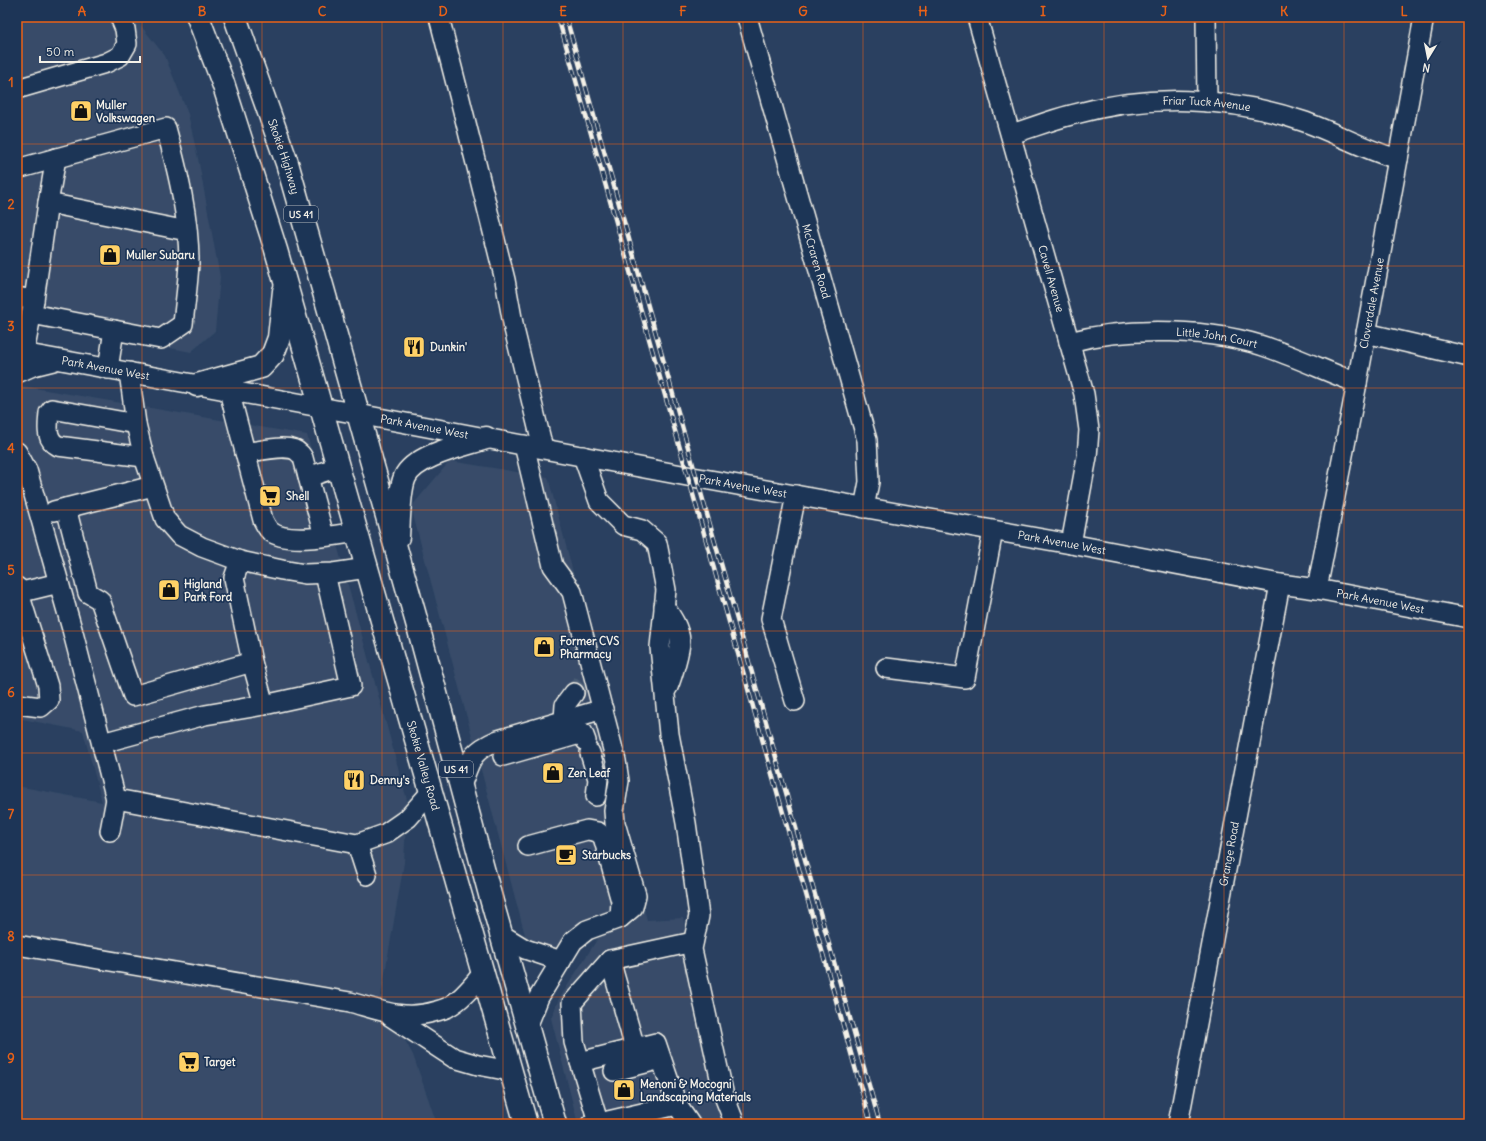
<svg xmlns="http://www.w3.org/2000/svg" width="1486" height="1141" viewBox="0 0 1486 1141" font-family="Delius,sans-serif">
<rect width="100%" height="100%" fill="#2a4060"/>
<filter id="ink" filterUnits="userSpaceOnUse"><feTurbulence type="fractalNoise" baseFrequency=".025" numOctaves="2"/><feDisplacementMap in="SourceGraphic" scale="8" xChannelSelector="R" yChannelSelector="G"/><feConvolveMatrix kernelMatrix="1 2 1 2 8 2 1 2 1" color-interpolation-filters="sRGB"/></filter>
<g filter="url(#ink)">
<!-- built -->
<g fill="#374c69">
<polygon points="17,17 137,17 142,27 165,56 188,114 199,163 220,277 215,331 191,352 17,318"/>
<polygon points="17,385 307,435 407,800 404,863 381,996 413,1055 437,1124 17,1124 17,786 102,802 83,731 17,718"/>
<polygon points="450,461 548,477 629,785 621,820 647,920 683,918 730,1124 578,1124 551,1018 559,999 600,935 530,954 411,507"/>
</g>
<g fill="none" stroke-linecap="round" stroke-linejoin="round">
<!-- minor-tunnel -->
<polyline stroke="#485b74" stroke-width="19" stroke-dasharray="19 10" stroke-linecap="butt" points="574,693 582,683"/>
<!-- minor casing -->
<g stroke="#f4f1e8" stroke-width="22">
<g id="minor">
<polyline points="439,17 460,99 505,280 514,329 543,448"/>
<path id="s1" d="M747,17L867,440L869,482L864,508"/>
<path id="s2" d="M977,17L1084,394L1089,430L1087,457L1071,544"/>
<polyline points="1206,17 1207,102"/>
<polyline points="17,89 106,63 120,56 127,44 125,29 120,17"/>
<path id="s3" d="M1011,134C1031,128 1051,120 1071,115C1147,94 1228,96 1302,121C1335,132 1364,150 1398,159"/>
<path d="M17,169L166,128C178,172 189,217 189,263C188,283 185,304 183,324L161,339L114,330L108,369"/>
<polyline points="48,203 187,231"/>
<polyline points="17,297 34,300 24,353"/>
<polyline points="34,300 48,203 56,158"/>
<polyline points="32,314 114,330"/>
<polyline points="1366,333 1469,357"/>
<path id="s4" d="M1069,342C1129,326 1214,328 1272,349C1300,359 1328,372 1357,383"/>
<path id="s5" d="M17,352L358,414L687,476L1071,544L1280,584L1317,589L1469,618"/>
<polyline points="129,372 136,424 144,457 165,519 179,535 202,547 240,561 282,570 305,574 333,573 367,568"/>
<polyline points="17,373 33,366 53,361"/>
<path d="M229,391L263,520C265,524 267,528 270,531C286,545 336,535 357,532"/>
<path d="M136,424L52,409L49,413C48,426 45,439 58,446L144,457"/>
<polyline points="524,445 553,566 572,592 616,761 619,781 614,811 615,823 636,895 633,907 620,918 587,930 573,941 539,997 527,1027"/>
<polyline points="17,452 27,470 72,629 116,799 357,844 385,834 408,818 431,792"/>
<path d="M245,453C257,451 291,443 299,453C301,454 302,456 303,458L324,536"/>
<polyline points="583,456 599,501 623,525 642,530 657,543 666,590 660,647 669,734 686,823 699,916 692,949 724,1096 735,1124"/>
<polyline points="308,477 338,467"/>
<polyline points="66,508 88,593 100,600 133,696 252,662"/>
<polyline points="54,511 153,486"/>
<polyline points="17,587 18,590 22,592 59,583"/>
<path id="s6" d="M1317,589L1357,383L1424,17"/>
<path d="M664,606C671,616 679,627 680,641C680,651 672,677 668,687"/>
<polyline points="886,668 965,678 993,531"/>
<polyline points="795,701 771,619 796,495"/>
<polyline points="17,704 41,707 49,700 48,686 18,590"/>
<polyline points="264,705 351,686 325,574"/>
<polyline points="564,720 565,705 574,693"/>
<polyline points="102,743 205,715 264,705 252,662 234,578 240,561"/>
<polyline points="590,753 598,779 596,796"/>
<polyline points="503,756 583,733 586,741"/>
<path d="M461,786C471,759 470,752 498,740L603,709"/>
<polyline points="110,831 116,799"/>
<polyline points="357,844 367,875"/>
<polyline points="528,846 587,830 598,832 603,837 621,901 620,918"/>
<polyline points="502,935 525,949 561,961"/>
<path d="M17,945L350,1002C382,1011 404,1021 437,1011C440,1010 445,1009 448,1007C462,1000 474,984 483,973"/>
<polyline points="610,960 635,1048"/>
<polyline points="390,1016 454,1058 478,1065 510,1071"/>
<polyline points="580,1062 656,1043 677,1105 608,1121"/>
<polyline points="614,1071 661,1059"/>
<polyline points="677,1105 690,1124"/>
<polyline points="591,1124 595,1123 596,1115 574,1042 572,1003 610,960 693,942"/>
<path id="s7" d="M1178,1124L1280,584"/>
</g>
</g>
<!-- highway casing -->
<g stroke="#f4f1e8" stroke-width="25">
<g id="highway">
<path id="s8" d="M198,17L223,83L276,250L526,1124"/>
<path id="s9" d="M235,17L287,163L323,289L419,630L492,902L555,1124"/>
<polyline points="197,385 261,367 273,354 279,338 284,291"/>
<path d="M398,537C399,522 399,490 405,477C415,455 465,445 486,438"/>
</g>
</g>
<!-- minor -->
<use href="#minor" stroke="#1d3557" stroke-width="19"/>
<!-- highway -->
<use href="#highway" stroke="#1d3557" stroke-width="22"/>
<!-- rail casing -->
<g stroke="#f4f1e8" stroke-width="4.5">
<g id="rail">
<polyline points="558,17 871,1124"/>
<polyline points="566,17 880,1124"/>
</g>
</g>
<!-- rail -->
<use href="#rail" stroke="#1d3557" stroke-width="3" stroke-dasharray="9" stroke-linecap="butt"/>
</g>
</g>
<!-- grid -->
<path fill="none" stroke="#e96117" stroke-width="1" stroke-opacity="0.55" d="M142,17V1124M262,17V1124M382,17V1124M503,17V1124M623,17V1124M743,17V1124M863,17V1124M983,17V1124M1104,17V1124M1224,17V1124M1344,17V1124M17,144H1469M17,266H1469M17,388H1469M17,510H1469M17,631H1469M17,753H1469M17,875H1469M17,997H1469"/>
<!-- icons -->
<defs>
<g id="shop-square" transform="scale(1.15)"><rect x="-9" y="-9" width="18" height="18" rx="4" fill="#ffd166" stroke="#1d3557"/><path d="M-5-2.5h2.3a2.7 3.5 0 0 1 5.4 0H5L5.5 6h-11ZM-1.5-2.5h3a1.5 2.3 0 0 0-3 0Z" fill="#111"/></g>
<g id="restaurant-square" transform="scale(1.15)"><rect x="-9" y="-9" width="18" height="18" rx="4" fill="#ffd166" stroke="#1d3557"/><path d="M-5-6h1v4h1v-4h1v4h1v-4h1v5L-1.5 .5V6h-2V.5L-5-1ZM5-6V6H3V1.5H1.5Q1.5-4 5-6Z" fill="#111"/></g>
<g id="supermarket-square" transform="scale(1.15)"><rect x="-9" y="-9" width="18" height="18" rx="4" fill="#ffd166" stroke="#1d3557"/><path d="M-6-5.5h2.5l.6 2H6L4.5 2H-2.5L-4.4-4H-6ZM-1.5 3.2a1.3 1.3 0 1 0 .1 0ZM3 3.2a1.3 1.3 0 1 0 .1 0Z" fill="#111"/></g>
<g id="cafe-square" transform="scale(1.15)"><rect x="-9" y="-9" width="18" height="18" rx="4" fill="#ffd166" stroke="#1d3557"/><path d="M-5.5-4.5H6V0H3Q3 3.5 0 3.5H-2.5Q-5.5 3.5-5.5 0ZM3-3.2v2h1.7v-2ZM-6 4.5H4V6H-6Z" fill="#111"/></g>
</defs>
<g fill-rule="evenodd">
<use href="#shop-square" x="81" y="111"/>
<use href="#shop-square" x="110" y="255"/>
<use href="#restaurant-square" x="414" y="347"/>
<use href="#supermarket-square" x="270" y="496"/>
<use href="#shop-square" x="169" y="590"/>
<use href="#shop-square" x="544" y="647"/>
<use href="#shop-square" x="553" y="773"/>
<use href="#restaurant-square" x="354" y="780"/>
<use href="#cafe-square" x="566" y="855"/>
<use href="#supermarket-square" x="189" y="1062"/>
<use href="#shop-square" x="624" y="1090"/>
</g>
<g text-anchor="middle" stroke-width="3.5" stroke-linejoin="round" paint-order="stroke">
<!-- shield labels -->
<g fill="#1d3557" stroke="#b4b9bc" stroke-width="1">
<rect x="284" y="206" width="34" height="16" rx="3"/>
<rect x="439" y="761" width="34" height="16" rx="3"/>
</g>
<g font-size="10" font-weight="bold" fill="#f4f1e8">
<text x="301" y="218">US 41</text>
<text x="456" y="773">US 41</text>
</g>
<!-- poi labels -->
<g font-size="11" font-weight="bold" fill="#f4f1e8" stroke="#1d3557" text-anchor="start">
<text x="96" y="109">Muller<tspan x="96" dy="13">Volkswagen</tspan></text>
<text x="126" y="259">Muller Subaru</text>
<text x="430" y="351">Dunkin'</text>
<text x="286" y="500">Shell</text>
<text x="184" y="588">Higland<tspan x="184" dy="13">Park Ford</tspan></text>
<text x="560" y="645">Former CVS<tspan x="560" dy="13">Pharmacy</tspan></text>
<text x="568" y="777">Zen Leaf</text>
<text x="370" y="784">Denny's</text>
<text x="582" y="859">Starbucks</text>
<text x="204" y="1066">Target</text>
<text x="640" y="1088">Menoni &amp; Mocogni<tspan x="640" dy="13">Landscaping Materials</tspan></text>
</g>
<!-- street labels -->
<g font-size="11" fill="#f4f1e8" stroke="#1d3557">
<text dy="4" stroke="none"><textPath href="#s3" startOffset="200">Friar Tuck Avenue</textPath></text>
<text dy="4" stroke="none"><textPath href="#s9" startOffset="148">Skokie Highway</textPath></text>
<text dy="4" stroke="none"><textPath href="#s1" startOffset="254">McCraren Road</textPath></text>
<text dy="4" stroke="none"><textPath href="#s2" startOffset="272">Cavell Avenue</textPath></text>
<text dy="4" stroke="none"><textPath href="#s6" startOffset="291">Cloverdale Avenue</textPath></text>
<text dy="4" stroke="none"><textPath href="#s4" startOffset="149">Little John Court</textPath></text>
<text dy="4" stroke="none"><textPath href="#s5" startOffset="90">Park Avenue West</textPath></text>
<text dy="4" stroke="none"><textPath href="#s5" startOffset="414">Park Avenue West</textPath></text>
<text dy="4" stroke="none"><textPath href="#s5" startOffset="738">Park Avenue West</textPath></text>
<text dy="4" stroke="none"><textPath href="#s5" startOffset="1062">Park Avenue West</textPath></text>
<text dy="4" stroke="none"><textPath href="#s5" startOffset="1386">Park Avenue West</textPath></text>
<text dy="4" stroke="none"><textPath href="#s8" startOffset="782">Skokie Valley Road</textPath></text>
<text dy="4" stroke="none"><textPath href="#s7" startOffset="275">Grange Road</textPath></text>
</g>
</g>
<!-- margin -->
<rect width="1486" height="1141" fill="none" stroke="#1d3557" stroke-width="44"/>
<!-- north arrow -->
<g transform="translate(1428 58) rotate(190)" stroke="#1d3557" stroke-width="3" paint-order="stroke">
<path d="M0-3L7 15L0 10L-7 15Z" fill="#f4f1e8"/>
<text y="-6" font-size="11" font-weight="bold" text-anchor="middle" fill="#f4f1e8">N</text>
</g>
<!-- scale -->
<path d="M40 56v6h100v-6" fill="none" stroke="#f4f1e8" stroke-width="2"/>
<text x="46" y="56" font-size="12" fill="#f4f1e8" stroke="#1d3557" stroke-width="3" paint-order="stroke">50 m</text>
<rect x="22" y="22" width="1442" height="1097" fill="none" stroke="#e96117" stroke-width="1.5"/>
<g font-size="13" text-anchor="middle" font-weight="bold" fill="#e96117">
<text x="82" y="16">A</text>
<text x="202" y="16">B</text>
<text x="322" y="16">C</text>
<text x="443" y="16">D</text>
<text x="563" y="16">E</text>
<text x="683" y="16">F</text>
<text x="803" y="16">G</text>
<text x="923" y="16">H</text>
<text x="1043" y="16">I</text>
<text x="1164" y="16">J</text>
<text x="1284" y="16">K</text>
<text x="1404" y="16">L</text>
<text x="11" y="87">1</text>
<text x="11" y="209">2</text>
<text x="11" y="331">3</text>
<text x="11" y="453">4</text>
<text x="11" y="575">5</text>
<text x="11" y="697">6</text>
<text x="11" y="819">7</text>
<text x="11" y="941">8</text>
<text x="11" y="1063">9</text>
</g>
</svg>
